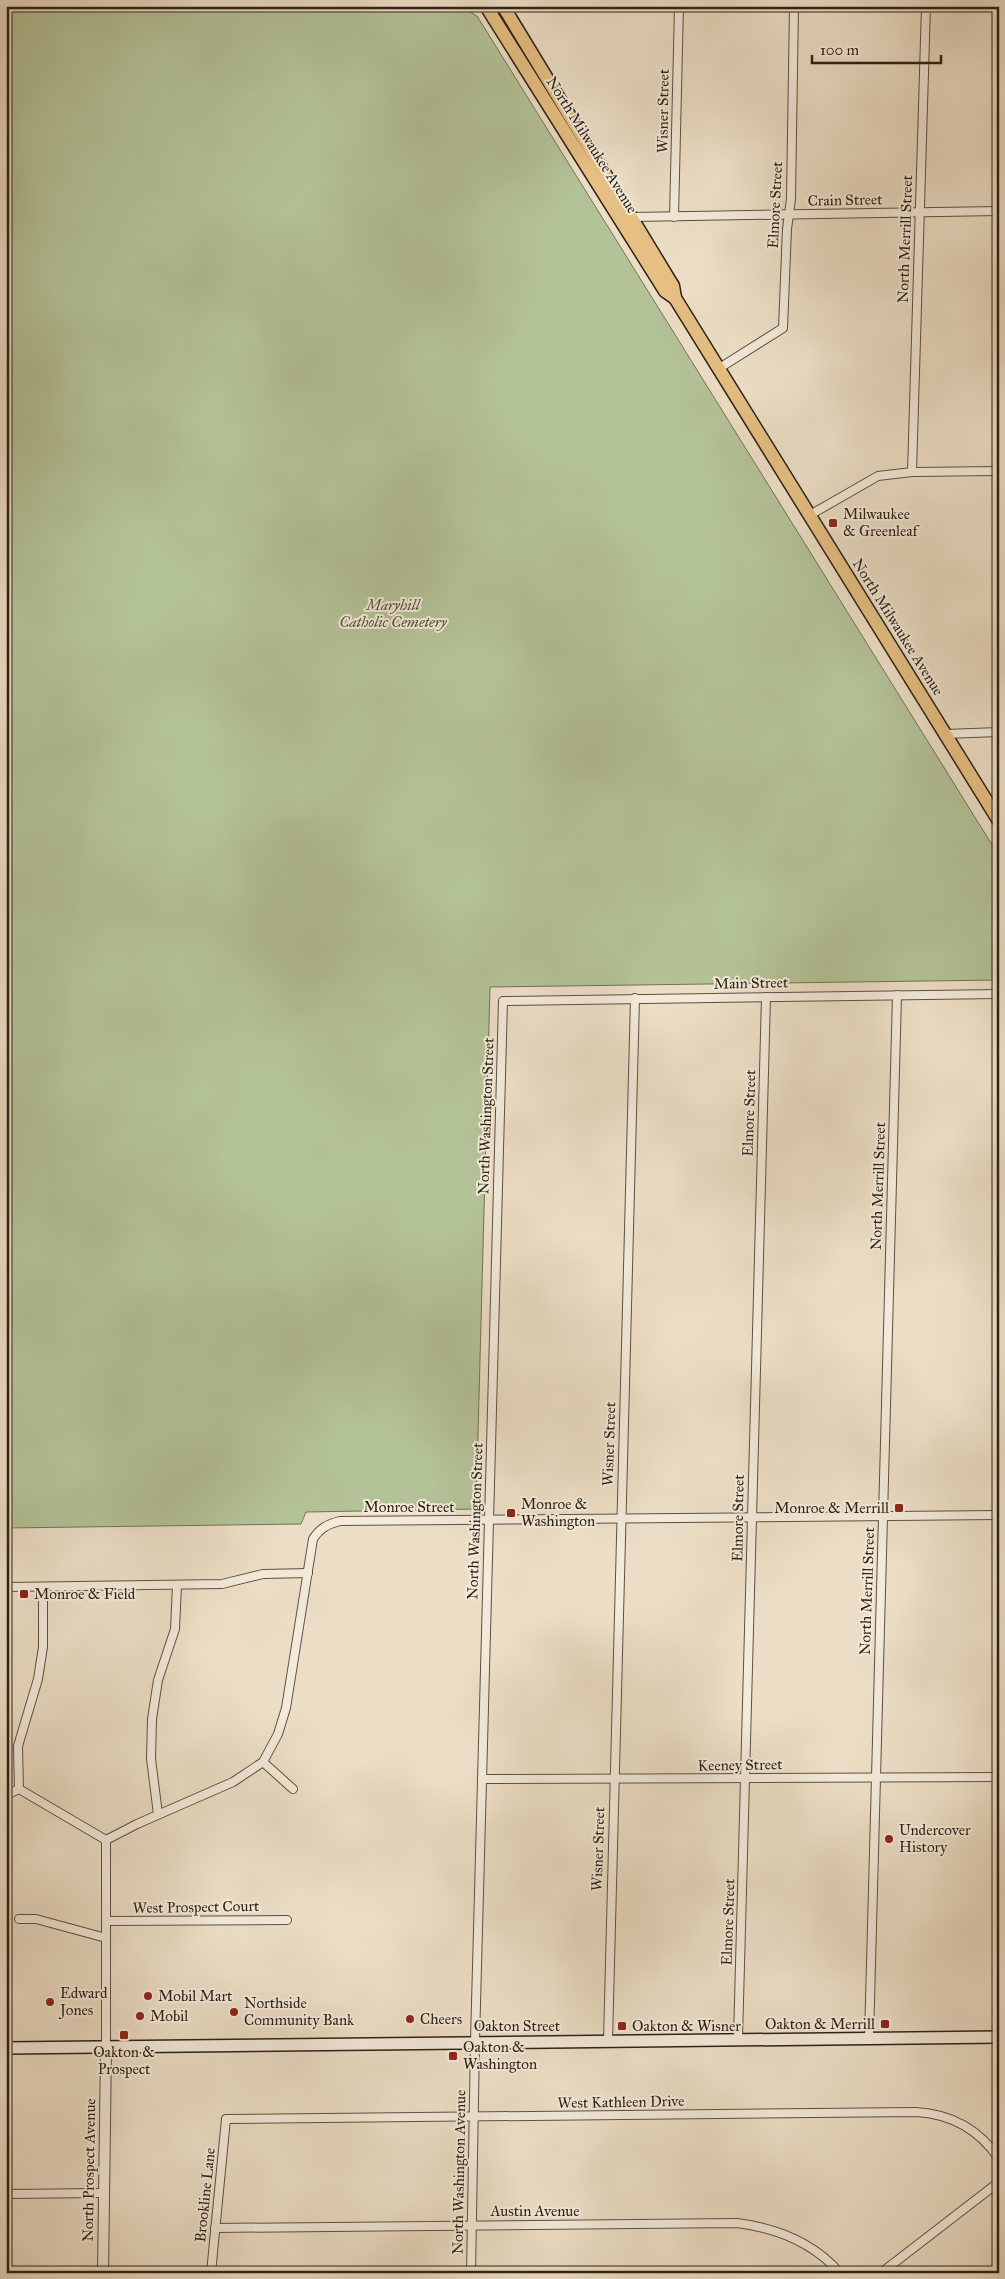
<svg xmlns="http://www.w3.org/2000/svg" width="1005" height="2279" viewBox="0 0 1005 2279" font-family="'IM FELL Great Primer',serif">
<rect width="100%" height="100%" fill="#ecdec6"/>
<filter id="stains"><feTurbulence type="fractalNoise" baseFrequency=".004" numOctaves="4"/><feColorMatrix values="0 0 0 0 .2 0 0 0 0 .09 0 0 0 0 .02 0 0 0 .5 -.17"/></filter>
<radialGradient id="worn" r=".72"><stop offset=".6" stop-color="#630" stop-opacity="0"/><stop offset="1" stop-color="#630" stop-opacity=".3"/></radialGradient>
<!-- green -->
<polygon fill="#b4c298" stroke="#707256" points="6,6 459,6 477,16 999,856 999,980 490,987 476,1509 306,1512 301,1524 6,1528"/>
<g fill="none" stroke-linecap="round" stroke-linejoin="round">
<!-- minor casing -->
<g stroke="#5d5040" stroke-width="10">
<g id="minor">
<polyline points="632,217 999,211"/>
<polyline points="674,217 679,6"/>
<polyline points="718,369 783,328 787,229 791,199 794,6"/>
<polyline points="912,472 926,6"/>
<polyline points="810,515 878,476 912,472 999,471"/>
<polyline points="945,734 999,732"/>
<polyline points="6,1587 222,1584 263,1574 308,1573"/>
<polyline points="263,1762 293,1789"/>
<polyline points="482,1779 999,1777"/>
<polyline points="19,1789 18,1746 38,1679 43,1647 43,1587"/>
<polyline points="6,1795 19,1789 106,1840"/>
<polyline points="158,1814 151,1759 152,1719 158,1680 175,1629 177,1585"/>
<path d="M106,1840L137,1824L233,1782L263,1762L278,1734L286,1708L313,1539C320,1528 328,1524 340,1521L999,1515"/>
<polyline points="19,1919 36,1919 106,1938"/>
<polyline points="106,1921 287,1920"/>
<polyline points="869,2038 897,995"/>
<polyline points="738,2039 766,997"/>
<polyline points="608,2040 635,998"/>
<polyline points="106,2047 106,1840"/>
<polyline points="6,2194 103,2193"/>
<path d="M215,2228L737,2223C777,2228 813,2242 840,2273"/>
<path d="M211,2273L226,2119L916,2112C951,2114 979,2129 999,2159"/>
<polyline points="471,2273 475,2041 503,1001 999,994"/>
<polyline points="881,2273 999,2182"/>
</g>
</g>
<!-- tertiary casing -->
<g stroke="#5d5040" stroke-width="12">
<polyline id="tertiary" points="103,2273 106,2047"/>
</g>
<!-- secondary casing -->
<g stroke="#2d2114" stroke-width="14">
<polyline id="secondary" points="6,2048 999,2037"/>
</g>
<!-- primary casing -->
<g stroke="#2d2114" stroke-width="15">
<g id="primary">
<polyline points="486,6 665,291 675,298 999,821"/>
<polyline points="503,6 673,286 675,298"/>
</g>
</g>
<!-- minor -->
<use href="#minor" stroke="#f3eada" stroke-width="8"/>
<!-- tertiary -->
<use href="#tertiary" stroke="#f3eada" stroke-width="10"/>
<!-- secondary -->
<use href="#secondary" stroke="#f3eada" stroke-width="11"/>
<!-- primary -->
<use href="#primary" stroke="#e6bf83" stroke-width="12"/>
</g>
<!-- markers -->
<g fill="#8f2418" stroke="#f3eada" stroke-width="2">
<rect x="828" y="518" width="10" height="10" rx="2.5"/>
<rect x="894" y="1503" width="10" height="10" rx="2.5"/>
<rect x="506" y="1508" width="10" height="10" rx="2.5"/>
<rect x="19" y="1589" width="10" height="10" rx="2.5"/>
<circle cx="889" cy="1839" r="5"/>
<circle cx="148" cy="1996" r="5"/>
<circle cx="50" cy="2002" r="5"/>
<circle cx="234" cy="2012" r="5"/>
<circle cx="140" cy="2016" r="5"/>
<circle cx="410" cy="2019" r="5"/>
<rect x="880" y="2019" width="10" height="10" rx="2.5"/>
<rect x="617" y="2021" width="10" height="10" rx="2.5"/>
<rect x="119" y="2030" width="10" height="10" rx="2.5"/>
<rect x="448" y="2051" width="10" height="10" rx="2.5"/>
</g>
<g text-anchor="middle" stroke-width="4" stroke-linejoin="round" paint-order="stroke">
<!-- street labels -->
<g font-size="15" fill="#2d2114" stroke="#f3eada">
<text transform="translate(663 111) rotate(-89)" y="5">Wisner Street</text>
<text transform="translate(592 145) rotate(58)" y="5">North Milwaukee Avenue</text>
<text transform="translate(845 200) rotate(-1)" y="5">Crain Street</text>
<text transform="translate(775 205) rotate(-87)" y="5">Elmore Street</text>
<text transform="translate(905 239) rotate(-88)" y="5">North Merrill Street</text>
<text transform="translate(898 627) rotate(58)" y="5">North Milwaukee Avenue</text>
<text transform="translate(751 983) rotate(-1)" y="5">Main Street</text>
<text transform="translate(749 1113) rotate(-88)" y="5">Elmore Street</text>
<text transform="translate(486 1116) rotate(-88)" y="5">North Washington Street</text>
<text transform="translate(878 1186) rotate(-88)" y="5">North Merrill Street</text>
<text transform="translate(609 1444) rotate(-88)" y="5">Wisner Street</text>
<text x="409" y="1512">Monroe Street</text>
<text transform="translate(738 1518) rotate(-89)" y="5">Elmore Street</text>
<text transform="translate(475 1521) rotate(-88)" y="5">North Washington Street</text>
<text transform="translate(867 1591) rotate(-88)" y="5">North Merrill Street</text>
<text transform="translate(740 1765) rotate(-1)" y="5">Keeney Street</text>
<text transform="translate(598 1849) rotate(-88)" y="5">Wisner Street</text>
<text transform="translate(196 1907) rotate(-1)" y="5">West Prospect Court</text>
<text transform="translate(728 1922) rotate(-88)" y="5">Elmore Street</text>
<text x="517" y="2031">Oakton Street</text>
<text transform="translate(621 2102) rotate(-1)" y="5">West Kathleen Drive</text>
<text transform="translate(89 2170) rotate(-89)" y="5">North Prospect Avenue</text>
<text transform="translate(459 2172) rotate(-89)" y="5">North Washington Avenue</text>
<text transform="translate(205 2195) rotate(-84)" y="5">Brookline Lane</text>
<text x="535" y="2216">Austin Avenue</text>
</g>
<!-- poi labels -->
<g font-size="15" fill="#2d2114" stroke="#f3eada" text-anchor="start">
<text x="843" y="519">Milwaukee<tspan x="843" dy="17">&amp; Greenleaf</tspan></text>
<text x="521" y="1509">Monroe &amp;<tspan x="521" dy="17">Washington</tspan></text>
<text x="889" y="1513" text-anchor="end">Monroe &amp; Merrill</text>
<text x="34" y="1599">Monroe &amp; Field</text>
<text x="899" y="1835">Undercover<tspan x="899" dy="17">History</tspan></text>
<text x="60" y="1998">Edward<tspan x="60" dy="17">Jones</tspan></text>
<text x="158" y="2001">Mobil Mart</text>
<text x="244" y="2008">Northside<tspan x="244" dy="17">Community Bank</tspan></text>
<text x="150" y="2021">Mobil</text>
<text x="420" y="2024">Cheers</text>
<text x="875" y="2029" text-anchor="end">Oakton &amp; Merrill</text>
<text x="632" y="2031">Oakton &amp; Wisner</text>
<text x="463" y="2052">Oakton &amp;<tspan x="463" dy="17">Washington</tspan></text>
<text x="124" y="2057" text-anchor="middle">Oakton &amp;<tspan x="124" dy="17">Prospect</tspan></text>
</g>
<!-- park labels -->
<g font-size="15" font-style="italic" fill="#56513c" stroke="#f3eada">
<text x="393" y="610">Maryhill<tspan x="393" dy="17">Catholic Cemetery</tspan></text>
</g>
</g>
<!-- margin -->
<rect width="1005" height="2279" fill="none" stroke="#ecdec6" stroke-width="25"/>
<rect x="8" y="8" width="990" height="2264" fill="none" stroke="#2d2114" stroke-width="2.5"/>
<rect x="12" y="12" width="980" height="2254" fill="none" stroke="#2d2114"/>
<!-- scale -->
<path d="M812 55v8h129v-8" fill="none" stroke="#2d2114" stroke-width="2.5"/>
<text x="820" y="55" font-size="15" fill="#2d2114" stroke="#f3eada" stroke-width="4" paint-order="stroke">100 m</text>
<rect width="100%" height="100%" filter="url(#stains)"/>
<rect width="100%" height="100%" fill="url(#worn)"/>
</svg>
